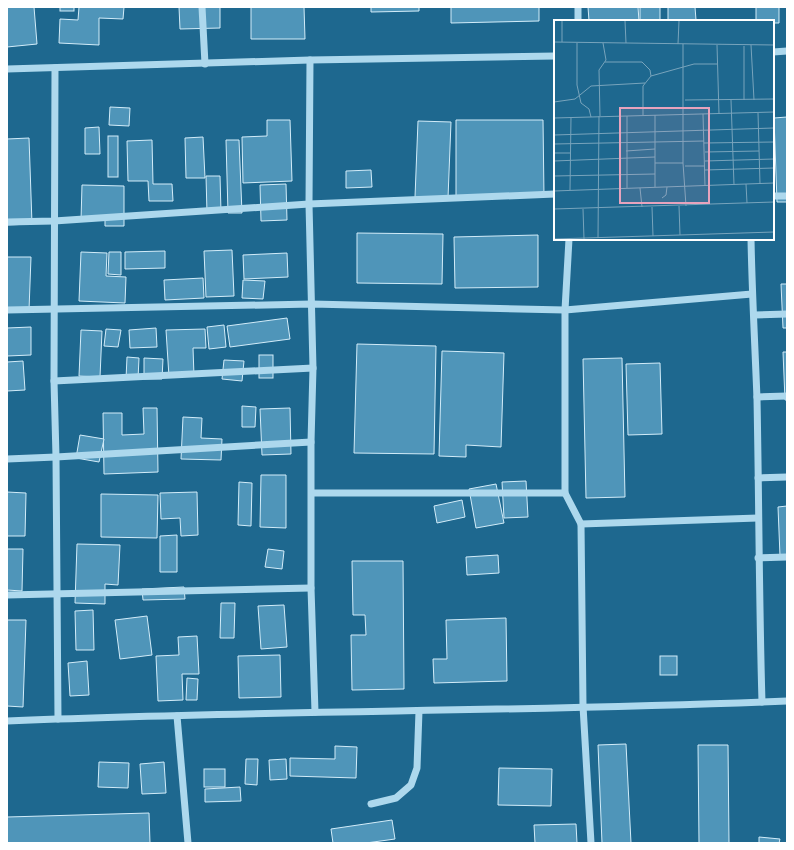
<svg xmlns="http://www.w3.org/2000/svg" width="794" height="850" viewBox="0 0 794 850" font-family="'IBM Plex Sans',sans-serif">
<rect width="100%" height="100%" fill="#1e688f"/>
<!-- building -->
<g fill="#4f95b9" stroke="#d2ecf9">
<polygon points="7,7 34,7 37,44 7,47"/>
<rect x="60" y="7" width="14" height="4"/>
<polygon points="79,7 124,7 123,19 99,18 99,45 59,43 60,19 78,20"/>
<polygon points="179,7 220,7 220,28 180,29"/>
<polygon points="251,7 304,7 305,39 251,39"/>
<polygon points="371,7 419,7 419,11 371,12"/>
<polygon points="451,7 539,7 539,21 451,23"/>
<polygon points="588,7 638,7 639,21 589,21"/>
<rect x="640" y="7" width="20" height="14"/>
<polygon points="668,7 695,7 696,20 668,21"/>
<polygon points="756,7 779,7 779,23 773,23 773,21 756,21"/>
<polygon points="110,107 130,108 129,126 109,125"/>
<polygon points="787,117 787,202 777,202 774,118"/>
<polygon points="267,120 290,120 292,181 243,183 242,137 267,136"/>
<polygon points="456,120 543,120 544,197 456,197"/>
<polygon points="418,121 451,122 448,198 415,197"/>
<polygon points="99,127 100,154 85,154 85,128"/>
<rect x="108" y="136" width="10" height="41"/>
<polygon points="203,137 205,178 186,178 185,138"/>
<polygon points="29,138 32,224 7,225 7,139"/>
<polygon points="152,140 153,184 172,184 173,201 149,201 148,181 128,181 127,141"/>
<polygon points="226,140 239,140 242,213 228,213"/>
<polygon points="371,170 372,187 346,188 346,171"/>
<polygon points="206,176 220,176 221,212 207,213"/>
<polygon points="286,184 287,220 261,221 260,185"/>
<polygon points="82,185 124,186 124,226 105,226 105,220 81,220"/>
<polygon points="357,233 443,234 442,284 357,283"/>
<polygon points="538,235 538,287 455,288 454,237"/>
<polygon points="232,250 234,296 206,297 204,251"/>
<polygon points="165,251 165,268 125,269 125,252"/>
<polygon points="81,252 107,253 106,276 126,277 125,303 79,301"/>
<polygon points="109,252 121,252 121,275 108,274"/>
<polygon points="287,253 288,277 244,279 243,255"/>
<polygon points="7,257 31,257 29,310 7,310"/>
<polygon points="203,278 204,298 165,300 164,280"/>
<polygon points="243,280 265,281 263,299 242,298"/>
<polygon points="781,284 787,284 787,328 783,328"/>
<polygon points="287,318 290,339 230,347 227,326"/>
<polygon points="224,325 226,347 209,349 207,327"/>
<polygon points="31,327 31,355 7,356 7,328"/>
<polygon points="156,328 157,347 130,348 129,330"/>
<polygon points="106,329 121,330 118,347 104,346"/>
<polygon points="205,329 206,348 193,348 194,376 169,377 166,330"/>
<polygon points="81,330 102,331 100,377 79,376"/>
<polygon points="357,344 436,346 434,454 354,453"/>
<polygon points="442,351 504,353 501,447 466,445 466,457 439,456"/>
<polygon points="783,352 787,352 787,400 785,400"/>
<rect x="259" y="355" width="14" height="23"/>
<polygon points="127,357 139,358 138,379 126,379"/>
<polygon points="144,358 163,359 162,379 144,379"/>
<polygon points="622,358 625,497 586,498 583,359"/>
<polygon points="224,360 244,361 242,381 222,379"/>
<polygon points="23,361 25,390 7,391 7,362"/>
<polygon points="660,363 662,434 628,435 626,364"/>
<polygon points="242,406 256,407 255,427 242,427"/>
<polygon points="143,408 157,408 158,472 104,474 103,413 122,413 122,435 144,434"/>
<polygon points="290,408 291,454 262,455 260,409"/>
<polygon points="183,417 202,418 201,438 222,439 221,460 181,459"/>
<polygon points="80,435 104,439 99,462 76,458"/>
<polygon points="261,475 286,475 286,528 260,527"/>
<polygon points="526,481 528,517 504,518 502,482"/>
<polygon points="239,482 252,483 251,526 238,525"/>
<polygon points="496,484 504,523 476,528 469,489"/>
<polygon points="7,492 26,493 25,536 7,536"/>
<polygon points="197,492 198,535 181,536 180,518 161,519 160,493"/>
<polygon points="101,494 158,495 157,538 101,537"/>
<polygon points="462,500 465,517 437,523 434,506"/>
<polygon points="787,506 787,555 780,556 778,507"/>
<polygon points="177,535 177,572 160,572 160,536"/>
<polygon points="77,544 120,545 118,585 105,584 105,604 75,603"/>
<polygon points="7,549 23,549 22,591 7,590"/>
<polygon points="268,549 284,551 282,569 265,567"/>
<polygon points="498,555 499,573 467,575 466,557"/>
<polygon points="352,561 403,561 404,689 352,690 351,635 366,635 365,615 353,615"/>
<polygon points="184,587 185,599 143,600 142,589"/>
<polygon points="221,603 235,603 234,638 220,638"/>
<polygon points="284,605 287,647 261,649 258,606"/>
<polygon points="93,610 94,650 76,650 75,611"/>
<polygon points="147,616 152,655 120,659 115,620"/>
<polygon points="506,618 507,681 434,683 433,659 447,659 446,620"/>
<polygon points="7,620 26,620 23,707 7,706"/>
<polygon points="197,636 199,674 182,674 183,700 158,701 156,656 179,655 178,637"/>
<polygon points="280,655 281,697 239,698 238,656"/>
<rect x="660" y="656" width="17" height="19"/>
<polygon points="87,661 89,695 70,696 68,663"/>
<polygon points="187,678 198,679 197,700 186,700"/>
<polygon points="626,744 631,843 602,843 598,745"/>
<polygon points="698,745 728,745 729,843 699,843"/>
<polygon points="335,746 357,747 356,778 290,776 290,758 335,759"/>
<polygon points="246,759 258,759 257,785 245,784"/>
<polygon points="286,759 287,779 270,780 269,760"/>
<polygon points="99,762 129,763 128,788 98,787"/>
<polygon points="164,762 166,793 142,794 140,764"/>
<polygon points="499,768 552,769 551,806 498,805"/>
<rect x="204" y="769" width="21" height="18"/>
<polygon points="240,787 241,801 205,802 205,789"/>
<polygon points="149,813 150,843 7,843 7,817"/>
<polygon points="392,820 395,839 366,843 333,843 331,829"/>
<polygon points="576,824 577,843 535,843 534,825"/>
<polygon points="759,837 780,839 779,843 759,843"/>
</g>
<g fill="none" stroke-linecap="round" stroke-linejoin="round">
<!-- minor -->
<g stroke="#add8ed" stroke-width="7">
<polyline points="202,7 205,64"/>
<polyline points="578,7 578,21"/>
<polyline points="773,52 787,51"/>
<polyline points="310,60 309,204 313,368 311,442 311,588 315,712"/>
<polyline points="55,68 54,381 56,457 58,719"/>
<polyline points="7,69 310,60 555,56"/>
<polyline points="773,196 787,196"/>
<polyline points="7,222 54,221 309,204 555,194"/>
<polyline points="569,239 565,310 565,493 581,524 583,706 591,843"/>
<path d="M751,239C752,293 755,346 757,399C759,500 759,601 762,702"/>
<polyline points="7,310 312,304 565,310 752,294"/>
<polyline points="754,315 787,314"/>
<polyline points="54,381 313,368"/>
<polyline points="757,397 787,396"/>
<polyline points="7,459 56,457 311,442"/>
<polyline points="758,478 787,477"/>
<polyline points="312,493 565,493"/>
<polyline points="581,524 758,518"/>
<polyline points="758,558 787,557"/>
<polyline points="7,595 311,588"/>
<polyline points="177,716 188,843"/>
<path d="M7,721C267,710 527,712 787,701"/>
<polyline points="371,804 396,798 411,785 417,768 419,711"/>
</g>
</g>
<!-- overview -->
<g transform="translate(554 20)">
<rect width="220" height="220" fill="#1e688f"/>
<path fill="none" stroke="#78a4bc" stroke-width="1" d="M71,1L72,23M0,22L220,25M8,22V1M23,23V65L27,83L35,89L37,97M124,24L125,1M129,24V143L132,186M163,25L165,94M197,25L200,80M190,26V80M51,42H88L96,50L97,56M131,80L220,79M177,80L180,165M0,82L21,79L37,66L91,63M204,93L206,164M149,94L151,166M89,95V66L97,56L140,44H163M101,95V167M46,96L45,50L52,40L49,23M73,96V168M0,98L220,92M0,115L220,108M150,123L220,122M0,124L150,121M72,131L101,129M151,132L205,131M0,133H16M0,141L101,137M151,141L220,139M101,143H129M131,146H151M151,150L220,148M0,156L101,154M192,164L193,183M86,168L88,187M16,170L17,97M0,171L220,163M108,178L112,175L113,167M125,186L126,215M98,187L99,216M0,189L220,182M29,189L30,219M44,218L45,96M0,219L220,212"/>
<path fill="#e7a3bd" fill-opacity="0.15" stroke="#e7a3bd" stroke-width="2" d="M66,88H155V183H66Z"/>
<rect width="220" height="220" fill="none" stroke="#fff" stroke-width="2"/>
</g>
<!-- border -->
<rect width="794" height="850" fill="none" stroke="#ffffff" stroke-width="16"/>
</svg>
